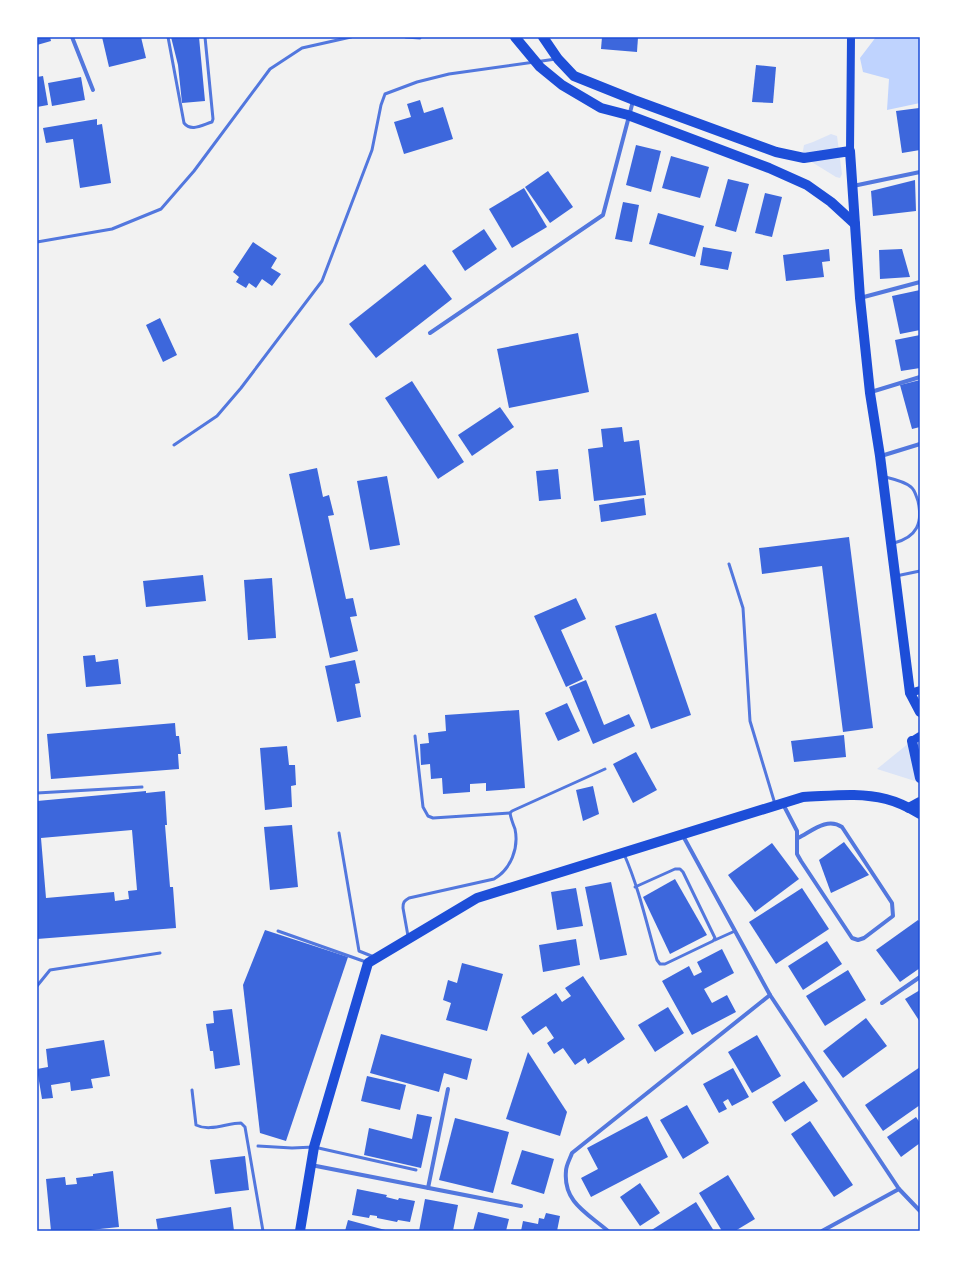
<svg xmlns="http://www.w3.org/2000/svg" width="957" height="1268" viewBox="0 0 957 1268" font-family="'Open Sans',sans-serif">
<rect width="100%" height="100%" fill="#f2f2f2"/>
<!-- green -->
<g fill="#dbe4f7">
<polygon points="831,134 837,136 842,174 840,178 836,177 802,156 804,145 813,142"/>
<polygon points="914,739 915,781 877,769"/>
</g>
<!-- water -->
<polygon fill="#bfd3fe" points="876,37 920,37 920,103 887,110 889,79 863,72 860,58"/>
<!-- building -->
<g fill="#3d67dc" fill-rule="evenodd">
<polygon points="37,37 50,37 51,41 37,45"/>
<polygon points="102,37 141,37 146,58 109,67"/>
<polygon points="171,37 199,37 205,101 182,103 178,65"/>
<polygon points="602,37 638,37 637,52 601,49"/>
<polygon points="756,65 776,67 773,103 752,102"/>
<polygon points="43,76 48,105 37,107 37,77"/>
<polygon points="81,77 85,100 52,106 48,83"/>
<polygon points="420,100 424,113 443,107 453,139 404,154 394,122 411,117 407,104"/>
<polygon points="919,108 920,150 902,153 896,111"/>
<polygon points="97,119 97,125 102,124 111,183 80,188 73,139 46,143 43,128"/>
<polygon points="636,145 661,151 651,192 626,185"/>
<polygon points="671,156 709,167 700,198 662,188"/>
<polygon points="548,171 573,207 550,223 525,187"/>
<polygon points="728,179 749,184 736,232 715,226"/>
<polygon points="915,180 916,211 873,216 871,191"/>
<polygon points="524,188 547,227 512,248 489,209"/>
<polygon points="765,193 782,197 772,237 755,233"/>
<polygon points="623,202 639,205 632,242 615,239"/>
<polygon points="658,213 704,226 695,257 649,244"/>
<polygon points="484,229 497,249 465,271 452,251"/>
<polygon points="253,242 277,258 271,268 281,274 272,286 262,279 256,288 249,283 246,288 236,282 239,277 233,272"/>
<polygon points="703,247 732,252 728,270 700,265"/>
<polygon points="829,249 830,261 822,262 824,277 786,281 783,255"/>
<polygon points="902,249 910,277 880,279 879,250"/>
<polygon points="425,264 452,299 376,358 349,324"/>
<polygon points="920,290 920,330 900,334 892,296"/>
<polygon points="160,318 177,355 163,362 146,325"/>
<polygon points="578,333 589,392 509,408 497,349"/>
<polygon points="920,335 920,368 901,371 895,340"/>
<polygon points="920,380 920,427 912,429 900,385"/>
<polygon points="412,381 464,462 438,479 385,398"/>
<polygon points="500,407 514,427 472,456 458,435"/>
<polygon points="622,427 624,442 639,440 646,495 594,501 588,449 603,447 601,429"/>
<polygon points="317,468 323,497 329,495 334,515 328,516 346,599 353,598 357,616 350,617 358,651 330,658 289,474"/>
<polygon points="558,469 561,499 539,501 536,471"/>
<polygon points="387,476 400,545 370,550 357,481"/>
<polygon points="644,498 646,515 601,522 599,505"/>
<polygon points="849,537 873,728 843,732 822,566 762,574 759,548"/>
<polygon points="203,575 206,601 146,607 143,581"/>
<polygon points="272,578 276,638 248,640 244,580"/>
<polygon points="576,598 586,619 561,630 583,679 566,687 534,616"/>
<polygon points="656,613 691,715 651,729 615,626"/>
<polygon points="95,655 96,662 118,659 121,684 86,687 83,656"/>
<polygon points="355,660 360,683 355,684 361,717 337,722 325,666"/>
<polygon points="586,680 604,725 629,714 635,726 593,744 569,687"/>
<polygon points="567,703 580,731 558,741 545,713"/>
<polygon points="519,710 525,788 486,791 486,783 470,784 470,792 443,794 442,778 431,779 430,764 421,765 420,744 429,743 428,733 446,731 445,715"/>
<polygon points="175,723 176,736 179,736 181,754 178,754 179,769 51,779 47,734"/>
<polygon points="844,735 846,757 794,762 791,741"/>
<polygon points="287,746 289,765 295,765 296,785 291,786 292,807 265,810 260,748"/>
<polygon points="636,752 657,790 633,803 613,764"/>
<polygon points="593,786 599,814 583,821 576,790"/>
<path d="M146,791V793L165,791L167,825H165L170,887H173L176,928L37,939V801ZM132,830L137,890L128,891L129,899L115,901L114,892L46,898L41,838Z"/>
<polygon points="292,825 298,887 270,890 264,827"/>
<polygon points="844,842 869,875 831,893 819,860"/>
<polygon points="772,843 799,879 755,912 728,875"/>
<polygon points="675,879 707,935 670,954 643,897"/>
<polygon points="611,882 627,955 600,960 585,887"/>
<polygon points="576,888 583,926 557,930 551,892"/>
<polygon points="802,888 829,929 776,964 749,922"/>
<polygon points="918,920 920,923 920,968 900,982 876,950"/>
<polygon points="265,930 348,957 286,1141 260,1133 243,985"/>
<polygon points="576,939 580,965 543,972 539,945"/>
<polygon points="827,941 842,964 803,990 788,966"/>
<polygon points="722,949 734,973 704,989 712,1003 727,995 736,1012 692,1035 662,981 689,966 694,976 702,972 697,962"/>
<polygon points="462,963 503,974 487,1031 446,1020 451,1003 443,1000 448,980 457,983"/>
<polygon points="848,970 866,1000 825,1026 806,996"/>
<polygon points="583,976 625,1039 588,1064 585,1058 575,1065 563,1048 554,1054 547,1043 554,1038 546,1026 533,1035 521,1017 556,993 562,1002 571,996 565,988"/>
<polygon points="920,990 920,1022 905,999"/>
<polygon points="668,1007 684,1033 655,1052 638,1025"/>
<polygon points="232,1009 240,1065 215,1069 213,1051 210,1051 206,1024 214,1023 213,1011"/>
<polygon points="866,1018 887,1046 843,1078 823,1051"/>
<polygon points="381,1034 472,1059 467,1080 444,1073 439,1092 370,1073"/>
<polygon points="757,1035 781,1076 752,1093 728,1052"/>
<polygon points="104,1040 110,1076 91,1079 93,1088 71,1091 70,1082 51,1085 53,1098 42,1099 37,1069 48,1067 46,1049"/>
<polygon points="528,1052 567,1112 560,1136 506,1119"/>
<polygon points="920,1067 920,1105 883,1131 865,1105"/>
<polygon points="733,1068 749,1097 732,1106 728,1099 723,1102 727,1109 719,1113 703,1084"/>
<polygon points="367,1076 406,1085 400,1110 361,1101"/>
<polygon points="804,1081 818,1101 785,1122 772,1102"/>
<polygon points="687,1105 709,1143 683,1159 660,1120"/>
<polygon points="417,1114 432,1117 421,1168 364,1155 369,1128 412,1139"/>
<polygon points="647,1116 668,1157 591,1197 581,1178 598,1169 587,1148"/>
<polygon points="916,1117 920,1123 920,1143 901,1157 887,1137"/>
<polygon points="455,1118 509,1132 493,1193 439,1180"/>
<polygon points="810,1121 853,1185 834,1197 791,1134"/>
<polygon points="522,1150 554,1159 544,1194 511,1184"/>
<polygon points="245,1156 249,1190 215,1194 210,1160"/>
<polygon points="113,1171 119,1227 81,1231 51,1231 46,1179 65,1177 66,1185 77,1184 76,1178 93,1176 93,1174"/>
<polygon points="728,1175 755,1219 735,1231 722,1231 699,1193"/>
<polygon points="640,1183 660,1213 640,1226 620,1197"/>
<polygon points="357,1189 387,1195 386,1197 398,1200 399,1198 415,1201 410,1222 398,1220 397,1222 377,1218 377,1216 370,1215 369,1218 352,1215"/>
<polygon points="425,1199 458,1205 453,1231 419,1231"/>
<polygon points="696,1202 714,1231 650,1231"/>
<polygon points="231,1207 234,1231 158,1231 156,1219"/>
<polygon points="478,1212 509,1219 506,1231 473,1231"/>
<polygon points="546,1213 560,1216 557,1231 521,1231 523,1221 538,1224 539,1218 544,1219"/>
<polygon points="348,1220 389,1231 345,1231"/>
</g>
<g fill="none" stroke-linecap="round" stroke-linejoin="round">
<!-- service -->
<g stroke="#5277de" stroke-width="3">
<path d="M168,37L184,123C191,132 202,125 212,122L213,119L205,37"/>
<polyline points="406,37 420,38"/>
<polyline points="37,242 112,229 161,209 194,171 270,69 302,48 351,37"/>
<polyline points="174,445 217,416 241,388 322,281 372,150 381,105 385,94 417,82 449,74 556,59"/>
<path d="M885,477C893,479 904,481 911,487C915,490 916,496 918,501C923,523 917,537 894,543"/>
<polyline points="729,564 743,608 750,721 775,804"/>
<polyline points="896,576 920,571"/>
<polyline points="415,736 423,807 428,816 433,818 510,813"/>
<polyline points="37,793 142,787"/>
<polyline points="339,833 359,951 374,957"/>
<path d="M624,854C639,888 647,925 657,960L660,964H665L713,941L715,938L683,872L680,869H675L635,887"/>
<polyline points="278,931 366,962"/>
<path d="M408,936L403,908C403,902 404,901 409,898L494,879C511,869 519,848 515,829C513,824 511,819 510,813L512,811L605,769"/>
<polyline points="715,940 735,931"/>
<polyline points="37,986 50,970 160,953"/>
<path d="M192,1090L196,1125C210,1132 227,1123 241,1123L245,1127L263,1231"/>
<polyline points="258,1146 292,1148 314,1147 416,1170"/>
</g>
<!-- minor -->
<g stroke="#5277de" stroke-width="4">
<polyline points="72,37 93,90"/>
<polyline points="853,186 920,172"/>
<polyline points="860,298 920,282"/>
<polyline points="430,333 603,215 633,101"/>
<polyline points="871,392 920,377"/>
<polyline points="881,456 920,444"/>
<path d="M783,804L797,831V854L801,861L852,938L858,940L864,938L893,916L892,903L842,827C827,817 812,831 798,838"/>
<polyline points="682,834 770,995 899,1189 920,1211"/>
<polyline points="882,1003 920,977"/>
<polyline points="311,1165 521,1206"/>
<polyline points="428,1188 448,1089"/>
<path d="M608,1231C587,1213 563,1202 566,1171C566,1165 570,1159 572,1153L770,995"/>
<polyline points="822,1231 899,1189"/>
</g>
<!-- secondary -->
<g stroke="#1d4ed8" stroke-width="8">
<polyline points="850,151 851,37"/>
<polyline points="910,693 920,690"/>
<polyline points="912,741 920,736"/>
</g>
<!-- primary -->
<g stroke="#1d4ed8" stroke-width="10">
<polyline points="515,37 540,67 562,85 601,108 628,115 769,168 807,185 831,202 855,224"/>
<polyline points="543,37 558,59 574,76 634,100 776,152 804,158 850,151 860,298 870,393 880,456 910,693 920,712"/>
<polyline points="912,741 920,778"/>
<polyline points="909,808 920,802"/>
<path d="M300,1231L314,1147L368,963L477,898L803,797C831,796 859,792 886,799C898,802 910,808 920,814"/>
</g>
</g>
<!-- border -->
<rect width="957" height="1268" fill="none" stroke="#ffffff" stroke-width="76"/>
<rect x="38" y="38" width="881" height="1192" fill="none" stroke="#1d4ed8" stroke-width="1.5"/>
</svg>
